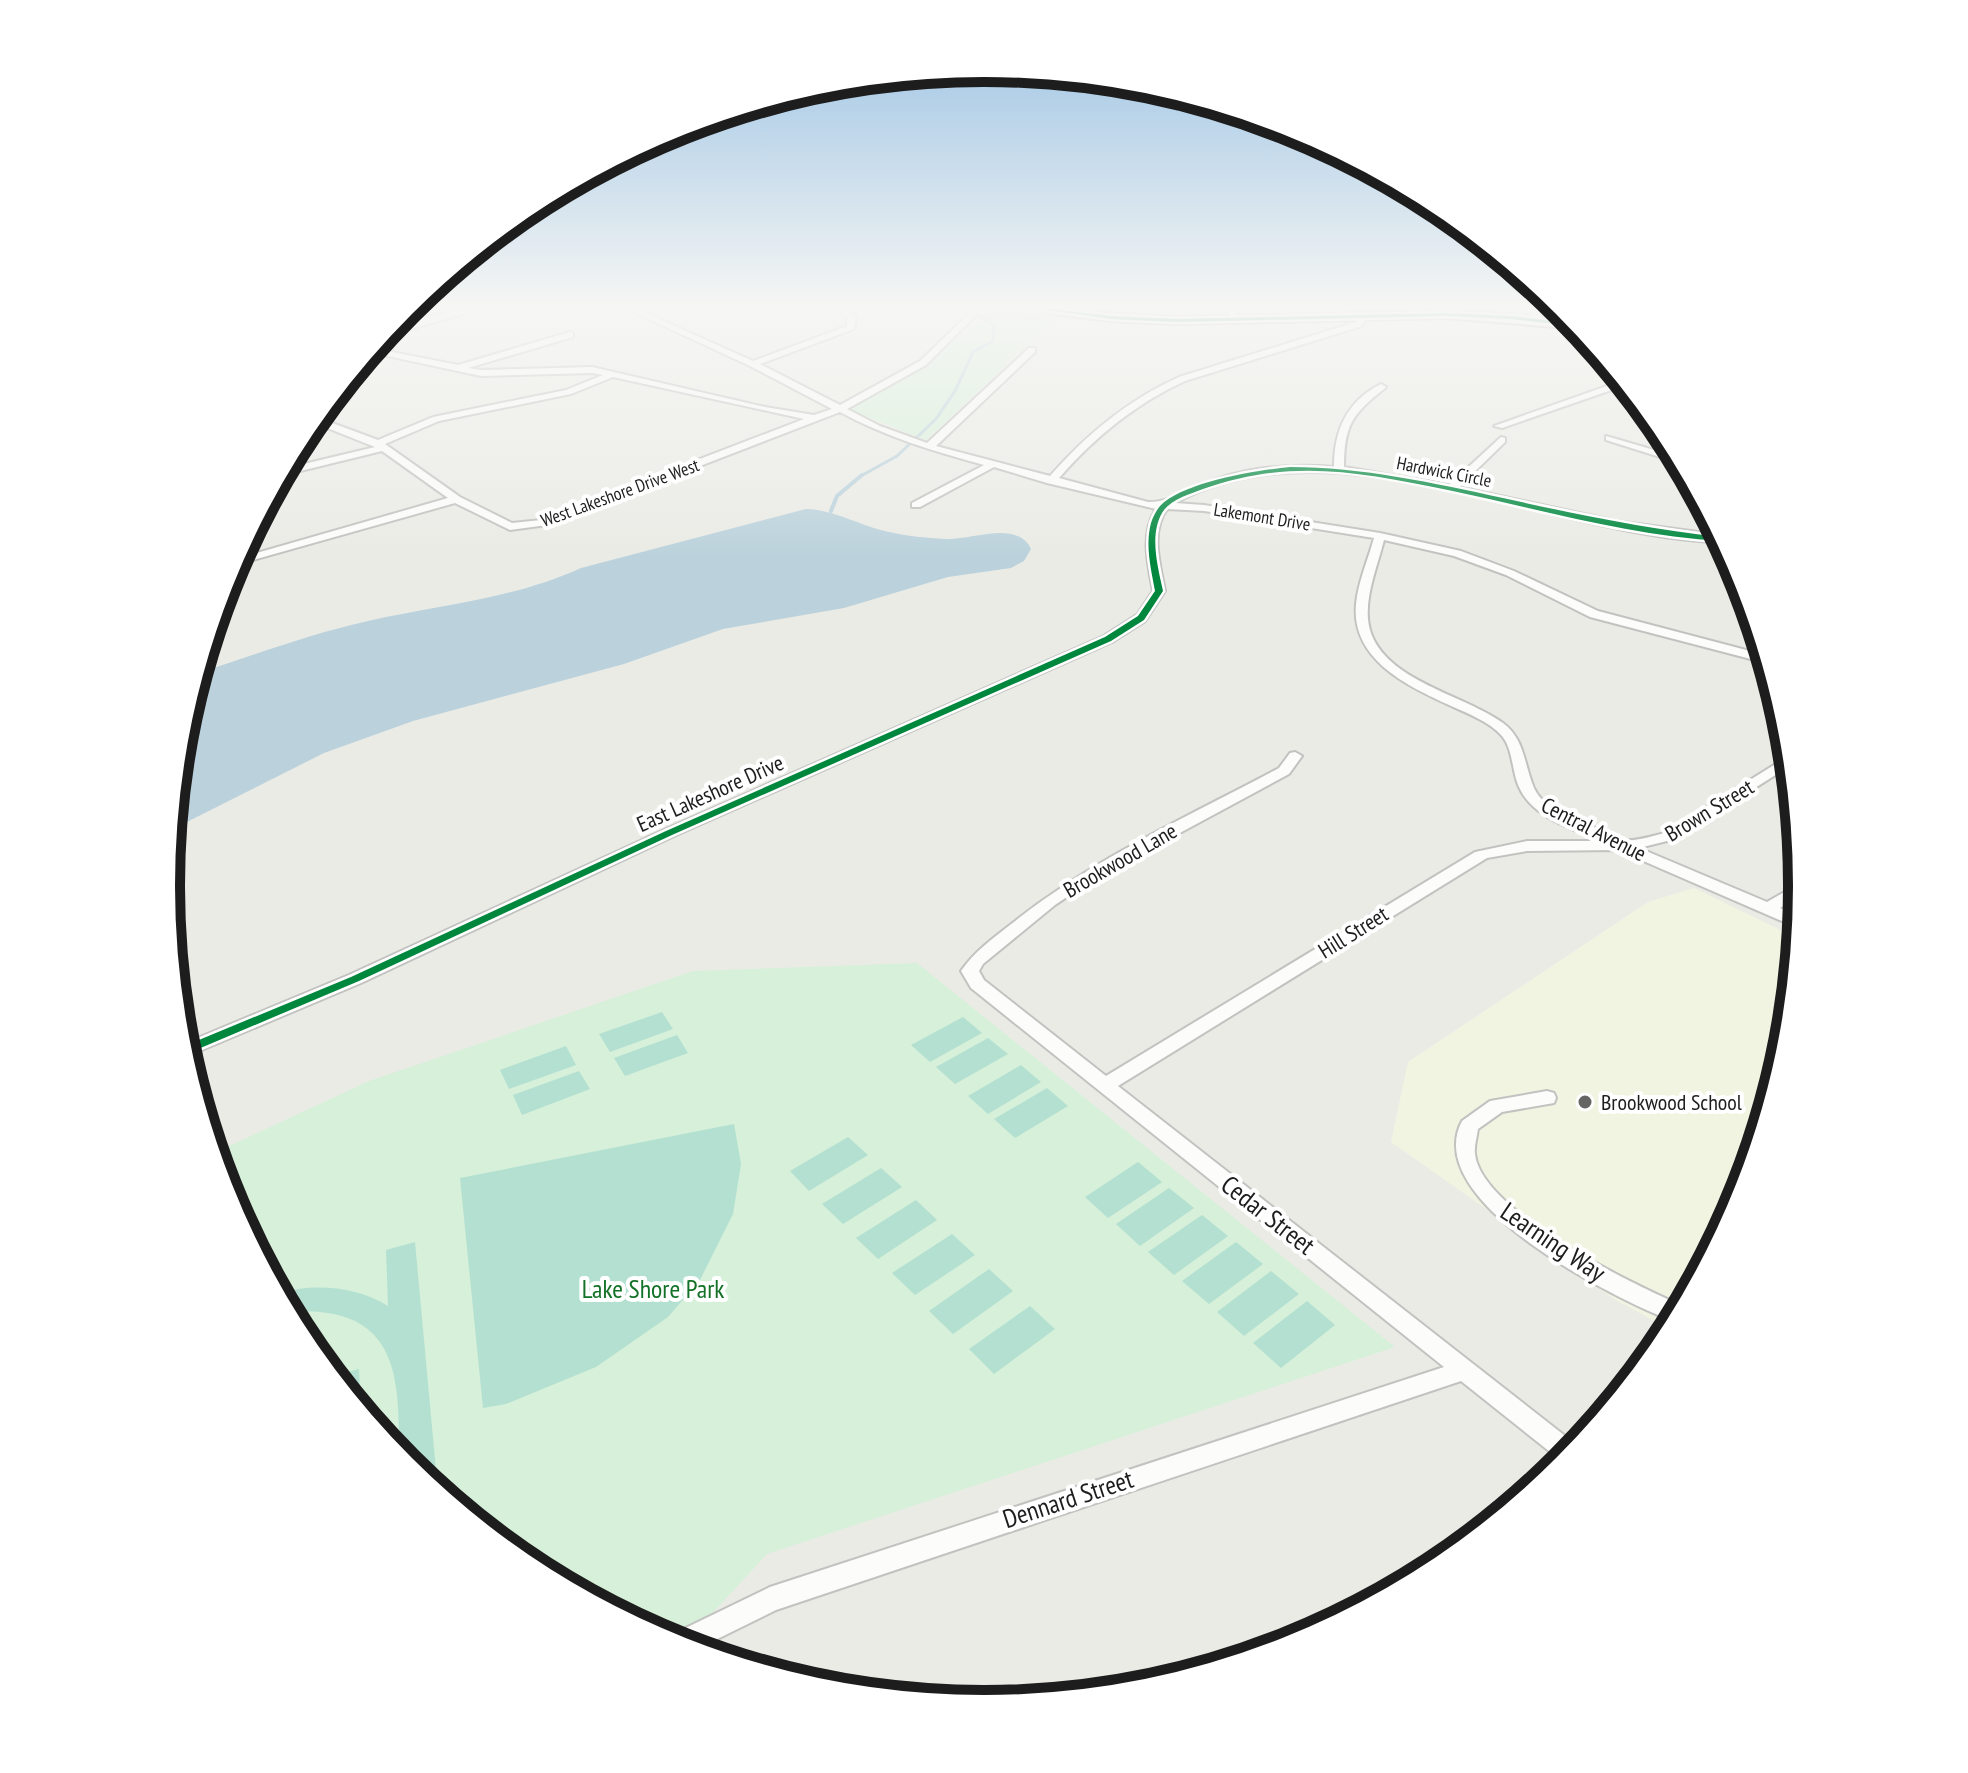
<svg xmlns="http://www.w3.org/2000/svg" width="1968" height="1773" viewBox="0 0 1968 1773" font-family="'PT Sans Narrow',sans-serif">
<rect width="100%" height="100%" fill="#ebebe6"/>
<!-- education -->
<polygon fill="#f2f4e2" points="1694,888 1797,938 1787,1047 1740,1200 1671,1330 1614,1299 1391,1142 1408,1062 1648,902"/>
<!-- park -->
<g fill="#d6f0d9">
<polygon points="1001,309 1057,318 926,440 850,410"/>
<polygon points="917,963 1395,1347 767,1554 682,1646 529,1567 405,1465 303,1341 228,1199 214,1153 369,1081 693,971"/>
</g>
<!-- pitch -->
<g fill="#b4e0d2">
<polygon points="662,1012 673,1029 610,1052 599,1034"/>
<polygon points="963,1017 982,1033 930,1062 911,1045"/>
<polygon points="677,1035 688,1053 625,1076 614,1058"/>
<polygon points="988,1038 1008,1054 955,1084 936,1067"/>
<polygon points="566,1046 576,1065 509,1089 500,1070"/>
<polygon points="1021,1065 1041,1082 988,1114 968,1096"/>
<polygon points="579,1071 590,1089 522,1115 513,1095"/>
<polygon points="1047,1088 1068,1106 1015,1138 994,1119"/>
<polygon points="734,1124 741,1164 733,1214 700,1280 668,1317 596,1367 506,1404 483,1408 460,1178"/>
<polygon points="848,1137 868,1155 809,1191 790,1171"/>
<polygon points="1138,1162 1162,1182 1108,1218 1085,1197"/>
<polygon points="881,1168 902,1187 843,1224 822,1204"/>
<polygon points="1169,1188 1194,1208 1140,1246 1116,1224"/>
<polygon points="916,1200 937,1220 878,1259 856,1238"/>
<polygon points="1202,1215 1228,1236 1174,1275 1148,1252"/>
<polygon points="952,1234 975,1255 915,1295 892,1273"/>
<path d="M415,1242L438,1492L400,1459C397,1411 405,1346 355,1321C335,1312 310,1309 288,1313L278,1293C314,1283 356,1286 388,1306L386,1250Z"/>
<polygon points="1236,1242 1263,1264 1209,1304 1182,1281"/>
<polygon points="989,1269 1013,1291 953,1334 929,1311"/>
<polygon points="1271,1271 1299,1294 1244,1336 1217,1312"/>
<polygon points="1307,1301 1335,1325 1281,1368 1253,1343"/>
<polygon points="1030,1306 1055,1329 994,1374 969,1349"/>
<polygon points="359,1369 361,1412 332,1376"/>
</g>
<!-- water -->
<path fill="#bbd2dc" d="M806,509C836,510 860,526 889,532C907,536 927,538 945,539C970,541 1017,519 1031,549L1024,561L1011,568L948,577L844,608L723,629L624,664L413,721L324,753L171,830L181,726L198,673C255,655 309,634 368,621C440,605 513,599 581,568Z"/>
<g fill="none" stroke-linecap="round" stroke-linejoin="round">
<!-- stream-far1 -->
<polyline stroke="#bbd2dc" stroke-width="3" points="859,477 897,456 936,419 955,391 973,352 993,341 994,325 969,309"/>
<!-- stream -->
<polyline stroke="#bbd2dc" stroke-width="4" points="831,511 837,496 862,475"/>
<!-- minor casing -->
<g stroke="#c2c2c0" stroke-width="4">
<g id="minor">
<path d="M466,309H479L380,338C395,320 444,314 466,309Z"/>
<path d="M627,309H637L753,361L847,326V317L837,309H846L856,318L854,329L760,364L840,405L920,361L974,309H982L926,365L847,409L880,426L927,443L1029,348H1035V352L936,446L1050,476C1087,434 1128,400 1179,377L1356,322L1363,315L1367,317L1362,326L1185,381C1135,404 1095,437 1059,478L1148,502C1170,503 1201,484 1223,477C1259,466 1297,464 1334,467C1334,430 1347,401 1381,384L1386,387L1384,389C1352,414 1344,426 1344,467L1449,485L1501,437L1505,438V442L1459,487L1616,521L1720,535L1723,542C1555,539 1332,416 1175,503L1204,505L1380,533L1461,551L1514,571L1598,611L1765,655L1766,663L1590,617L1506,575L1454,556L1384,540C1377,568 1362,602 1370,630C1385,681 1465,695 1503,723C1525,739 1524,765 1534,788C1545,812 1578,819 1600,830C1607,833 1615,839 1622,840C1635,842 1652,836 1665,833L1790,755L1791,765L1675,839L1639,848L1767,902L1802,882V894L1780,908L1800,917L1798,928L1618,850L1527,851L1487,858L1118,1086L1578,1446L1564,1463L1461,1381L776,1610L695,1650L667,1641L669,1636L770,1587L1444,1367L971,988L961,971C974,952 992,939 1010,925C1091,860 1187,817 1279,768L1290,753L1295,752L1302,756L1289,774L1089,882L1055,905L983,964L979,971L984,980L1106,1076L1475,852L1527,841H1600C1569,827 1529,817 1517,782C1512,767 1512,748 1502,736C1489,721 1466,713 1449,705C1406,685 1351,659 1356,604C1358,582 1368,560 1374,538L1204,511L1167,509C1150,532 1160,565 1165,591L1145,621L1112,642L674,836L361,983L185,1057L181,1045L349,975L664,830L1104,636L1137,615L1153,591C1148,564 1140,534 1156,509L1047,483L994,467L920,507H912V503L984,465C933,451 886,437 840,412L547,525L510,530L455,503L232,566L236,559L448,498L382,451L280,476L283,469L375,447L312,422L316,417L378,440L433,417L566,390L603,375L592,373L481,376L369,352L372,348L458,365L570,332L573,333V337L468,368L481,370L592,367L765,407L814,415L832,409L750,366ZM613,377L804,419L541,520L512,523L460,497L385,444L439,421L571,394Z"/>
<polygon points="1227,309 1235,309 1240,323 1234,323"/>
<polygon points="1525,309 1533,309 1545,320 1538,322"/>
<polygon points="1621,381 1626,385 1502,428 1494,426"/>
<polygon points="1606,436 1678,457 1682,464 1606,440"/>
<path d="M1547,1091L1554,1093L1556,1098L1554,1103L1502,1112L1478,1129C1477,1137 1474,1146 1475,1154C1481,1211 1634,1285 1683,1306L1675,1322C1617,1300 1419,1202 1462,1121L1490,1101Z"/>
</g>
</g>
<!-- primary casing -->
<g stroke="#a09b85" stroke-width="4">
<polygon id="primary" points="1038,309 1177,317 1445,311 1511,314 1574,322 1580,329 1445,318 1177,324 1111,321 1044,313"/>
</g>
<!-- minor -->
<use href="#minor" fill="#fcfcfb" fill-rule="evenodd"/>
<!-- primary -->
<use href="#primary" fill="#efede5" fill-rule="evenodd"/>
<!-- cycleway casing -->
<g stroke="#fff" stroke-width="5">
<g id="cycleway">
<polygon points="1041,309 1052,309 1111,316 1177,319 1445,313 1511,316 1576,324 1579,327 1511,319 1445,316 1177,322 1111,319"/>
<path d="M1290,467C1362,467 1433,483 1503,498C1575,514 1647,529 1721,537L1723,541C1630,536 1539,509 1448,490C1360,472 1290,458 1203,489C1190,494 1169,500 1162,513C1149,536 1158,567 1163,591L1144,620L1111,641L672,835L359,981L184,1055L182,1047L351,977L666,831L1105,637L1138,616L1155,591C1151,569 1145,545 1151,523C1153,517 1156,511 1160,506C1183,482 1258,470 1290,467Z"/>
</g>
</g>
<!-- cycleway -->
<use href="#cycleway" fill="#00873e" fill-rule="evenodd"/>
</g>
<!-- sky -->
<linearGradient id="sky" x2="0" y2="1"><stop stop-color="#96c0e3"/><stop offset="0.55" stop-color="#f6f6f4"/><stop offset="1" stop-color="#f6f6f4" stop-opacity="0"/></linearGradient>
<rect width="1968" height="557" fill="url(#sky)"/>
<!-- markers -->
<circle fill="#656563" stroke="#fff" stroke-width="3" cx="1585" cy="1102" r="8"/>
<g text-anchor="middle" stroke-width="8" stroke-linejoin="round" paint-order="stroke">
<!-- far-street labels -->
<g font-size="18" fill="#1d1d1d" stroke="#fff">
<text transform="translate(1444 472) rotate(11)" y="6">Hardwick Circle</text>
<text transform="translate(620 493) rotate(-20)" y="6">West Lakeshore Drive West</text>
<text transform="translate(1262 517) rotate(9)" y="6">Lakemont Drive</text>
</g>
<!-- street labels -->
<g font-size="22" fill="#1d1d1d" stroke="#fff">
<text transform="translate(710 793) rotate(-24)" y="8">East Lakeshore Drive</text>
<text transform="translate(1709 810) rotate(-31)" y="8">Brown Street</text>
<text transform="translate(1594 829) rotate(27)" y="8">Central Avenue</text>
<text transform="translate(1120 860) rotate(-30)" y="8">Brookwood Lane</text>
<text transform="translate(1353 932) rotate(-32)" y="8">Hill Street</text>
</g>
<!-- poi labels -->
<g font-size="22" fill="#1d1d1d" stroke="#fff" text-anchor="start">
<text x="1601" y="1110">Brookwood School</text>
</g>
<!-- near-street labels -->
<g font-size="26" fill="#1d1d1d" stroke="#fff">
<text transform="translate(1268 1215) rotate(38)" y="9">Cedar Street</text>
<text transform="translate(1553 1242) rotate(34)" y="9">Learning Way</text>
<text transform="translate(1068 1499) rotate(-18)" y="9">Dennard Street</text>
</g>
<!-- near-park labels -->
<g font-size="26" fill="#147228" stroke="#fff">
<text x="653" y="1298">Lake Shore Park</text>
</g>
</g>
<!-- crop -->
<path d="M0 0H1968V1773H0ZM180 886a804 804 0 1 1 1608 0a804 804 0 1 1-1608 0Z" fill="#fff" fill-rule="evenodd"/>
<path fill="none" stroke="#1d1d1d" stroke-width="10" d="M180 886a804 804 0 1 1 1608 0a804 804 0 1 1-1608 0Z"/>
</svg>
